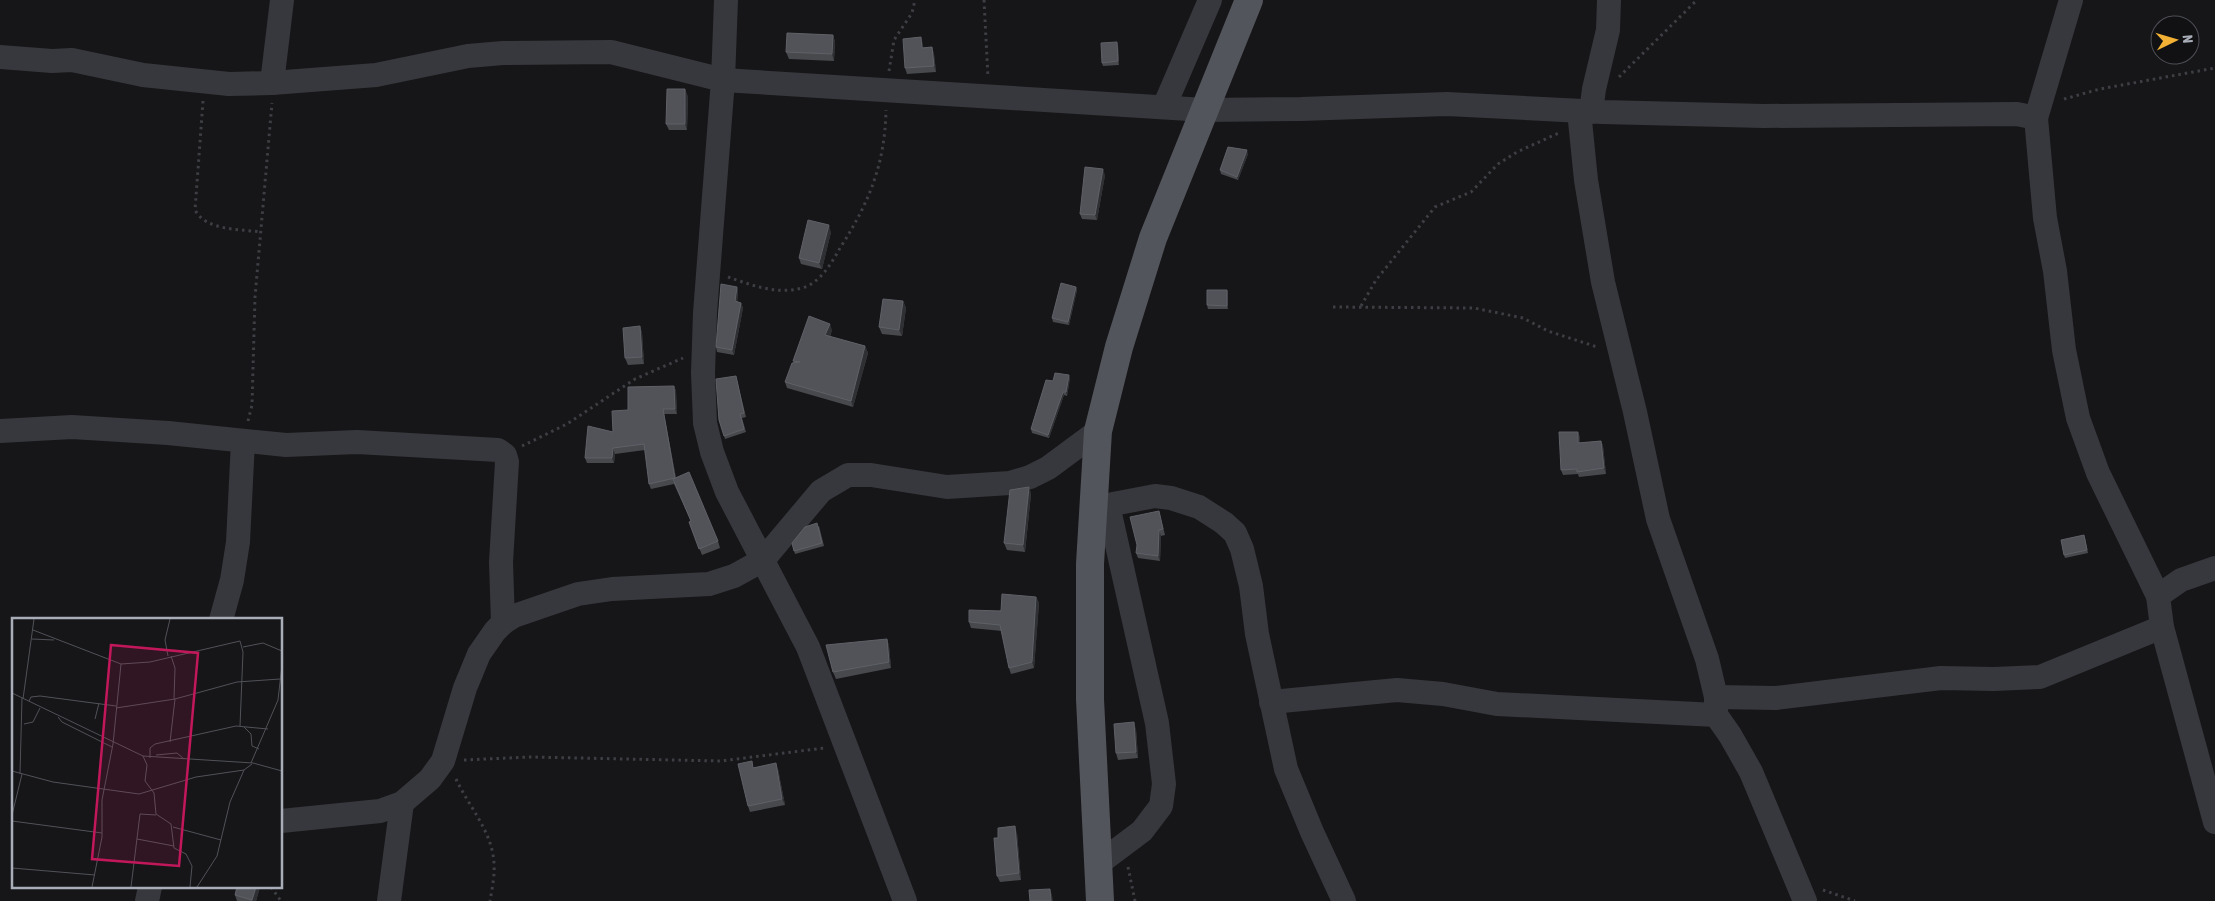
<svg xmlns="http://www.w3.org/2000/svg" width="2215" height="901" viewBox="0 0 2215 901" font-family="'Asap Condensed',sans-serif">
<rect width="100%" height="100%" fill="#161618"/>
<g fill="none" stroke-linecap="round" stroke-linejoin="round">
<!-- path -->
<g stroke="#3d3f44" stroke-width="3" stroke-dasharray="2.5 4" stroke-linecap="butt">
<polyline points="984,0 988,77"/>
<polyline points="889,71 894,40 912,13 915,0"/>
<polyline points="1619,77 1697,0"/>
<polyline points="2064,99 2100,89 2215,68"/>
<path d="M203,101L195,210C206,231 240,229 261,232"/>
<path d="M728,277C751,285 777,295 802,288C820,283 831,264 840,248C869,203 885,164 886,110"/>
<polyline points="1361,306 1376,280 1435,207 1471,192 1498,164 1517,152 1561,132"/>
<polyline points="1333,307 1474,308 1523,318 1548,331 1597,347"/>
<polyline points="248,421 252,405 255,297 272,103"/>
<polyline points="522,446 567,424 635,379 683,358"/>
<polyline points="464,760 530,757 721,761 824,748"/>
<path d="M456,779C469,807 492,831 494,863C495,875 492,889 490,901"/>
<polyline points="1128,867 1135,901"/>
<polyline points="271,887 281,901"/>
<polyline points="1823,890 1855,901"/>
</g>
<!-- minor -->
<g stroke="#37383d" stroke-width="24">
<polyline points="726,0 723,80 705,313 703,373 705,423 712,452 727,492 808,647 905,901"/>
<polyline points="2071,0 2036,118 2045,218 2055,271 2064,350 2078,418 2098,473 2158,596 2162,627 2215,822"/>
<polyline points="0,57 52,61 72,60 143,75 229,84 272,83 376,75 468,56 503,53 611,52 723,80 1205,110 1301,109 1447,104 1602,112 1764,116 2017,114 2036,118"/>
<polyline points="272,83 282,0"/>
<polyline points="1164,107 1210,0"/>
<polyline points="1579,111 1586,180 1603,282 1635,412 1658,519 1707,659 1716,697 1716,715 1730,735 1751,772 1805,901"/>
<polyline points="1591,112 1594,89 1608,30 1609,0"/>
<polyline points="0,431 72,427 168,433 286,445 357,442 498,450 505,455 507,462 501,562 503,623"/>
<polyline points="1092,508 1155,496 1171,498 1199,507 1224,523 1235,533 1242,549 1251,586 1257,634 1286,769 1312,832 1344,901"/>
<polyline points="2158,596 2181,580 2215,568"/>
<polyline points="221,620 232,580 238,542 243,441"/>
<polyline points="1716,697 1776,698 1941,678 1994,679 2040,677 2162,627"/>
<polyline points="1271,702 1397,690 1443,694 1497,704 1716,715"/>
<polyline points="281,821 380,811 402,803 430,779 443,761 465,688 479,654 495,631 503,623 514,616 578,594 612,589 709,584 734,576 763,560 821,491 848,475 871,475 947,487 1010,483 1030,477 1048,468 1098,431"/>
<polyline points="1098,864 1142,831 1161,806 1164,784 1157,723 1108,505"/>
<polyline points="147,901 150,887"/>
<polyline points="389,901 402,803"/>
</g>
<!-- major -->
<polyline stroke="#53555c" stroke-width="28" points="1100,901 1090,699 1090,564 1098,431 1119,347 1153,238 1249,0"/>
</g>
<!-- wall -->
<g fill="#47494d">
<polygon points="833,35 835,42 834,61 789,59 786,52"/>
<polygon points="923,44 923,48 932,47 934,54 936,72 907,74 905,68"/>
<polygon points="1118,45 1119,65 1103,66 1102,63"/>
<polygon points="688,96 687,130 669,130 666,124"/>
<polygon points="1248,154 1238,180 1221,174 1220,170"/>
<polygon points="1105,175 1097,220 1082,219 1080,214"/>
<polygon points="831,232 822,269 801,264 799,258"/>
<polygon points="737,287 738,292 737,302 741,303 743,308 734,355 717,352 716,347"/>
<polygon points="1076,287 1077,290 1069,325 1053,322 1052,318"/>
<polygon points="1227,290 1228,293 1228,309 1208,309 1207,305"/>
<polygon points="903,301 906,308 902,336 882,334 879,327"/>
<polygon points="640,326 642,333 644,364 628,365 625,358"/>
<polygon points="832,330 830,337 865,346 868,353 853,407 787,388 785,382 794,363 793,361"/>
<polygon points="736,376 746,417 742,418 746,432 725,439 719,420"/>
<polygon points="1070,378 1067,396 1064,395 1049,438 1032,433 1031,429 1053,381"/>
<polygon points="674,386 676,391 677,414 664,414 676,478 718,541 720,548 702,555 689,522 691,521 674,484 651,489 649,484 645,450 615,454 614,463 587,463 585,458 613,432 628,410"/>
<polygon points="1580,437 1580,443 1601,441 1603,446 1606,474 1579,477 1578,474 1563,475 1561,470"/>
<polygon points="1029,487 1031,494 1025,552 1007,550 1004,543"/>
<polygon points="1159,511 1165,535 1161,536 1160,561 1138,558 1136,553"/>
<polygon points="819,526 824,546 795,554 792,543"/>
<polygon points="2085,538 2088,553 2065,558 2064,555"/>
<polygon points="1036,597 1039,603 1034,668 1011,674 1009,668 1002,631 971,628 969,622"/>
<polygon points="887,639 889,646 891,668 836,679 833,672"/>
<polygon points="1136,729 1138,758 1118,760 1116,753"/>
<polygon points="754,767 778,769 785,805 750,812 748,806"/>
<polygon points="1017,833 1021,880 1000,882 997,876 998,838"/>
<polygon points="237,887 260,887 256,901 237,901 235,895"/>
</g>
<!-- shaded-wall -->
<g fill="#2f3033">
<polygon points="833,35 835,42 834,61 832,54"/>
<polygon points="921,37 923,44 924,54 922,48"/>
<polygon points="1117,42 1118,45 1119,65 1118,61"/>
<polygon points="932,47 934,54 936,72 934,66"/>
<polygon points="685,89 688,96 687,130 685,124"/>
<polygon points="1247,150 1248,154 1238,180 1237,177"/>
<polygon points="1103,169 1105,175 1097,220 1095,215"/>
<polygon points="829,225 831,232 822,269 819,263"/>
<polygon points="737,287 738,292 737,306 735,301"/>
<polygon points="1076,287 1077,290 1069,325 1068,322"/>
<polygon points="1227,290 1228,293 1228,309 1227,306"/>
<polygon points="903,301 906,308 902,336 899,330"/>
<polygon points="741,303 743,308 734,355 732,350"/>
<polygon points="830,324 832,330 828,342 825,335"/>
<polygon points="640,326 642,333 644,364 642,357"/>
<polygon points="865,346 868,353 853,407 851,401"/>
<polygon points="1069,375 1070,378 1067,396 1066,392"/>
<polygon points="674,386 676,391 677,414 675,409"/>
<polygon points="1063,392 1064,395 1049,438 1048,435"/>
<polygon points="663,409 664,414 677,483 675,478"/>
<polygon points="1578,432 1580,437 1580,448 1578,443"/>
<polygon points="1601,441 1603,446 1606,474 1604,468"/>
<polygon points="613,448 615,454 614,463 612,458"/>
<polygon points="1029,487 1031,494 1025,552 1023,545"/>
<polygon points="1159,530 1161,536 1160,561 1158,556"/>
<polygon points="1036,597 1039,603 1034,668 1032,662"/>
<polygon points="887,639 889,646 891,668 889,662"/>
<polygon points="1134,722 1136,729 1138,758 1136,752"/>
<polygon points="776,763 778,769 785,805 782,799"/>
<polygon points="1015,826 1017,833 1021,880 1019,873"/>
<polygon points="256,887 260,887 256,901 252,901"/>
<polygon points="1050,889 1052,895 1053,901 1051,901"/>
</g>
<!-- building -->
<g fill="#525359" stroke="#5f6168">
<polygon points="787,33 833,35 832,54 786,52"/>
<polygon points="921,37 922,48 932,47 934,66 905,68 903,39"/>
<polygon points="1117,42 1118,61 1102,63 1101,43"/>
<polygon points="667,89 685,89 685,124 666,124"/>
<polygon points="1228,147 1247,150 1237,177 1220,170"/>
<polygon points="1085,167 1103,169 1095,215 1080,214"/>
<polygon points="808,220 829,225 819,263 799,258"/>
<polygon points="1061,283 1076,287 1068,322 1052,318"/>
<polygon points="721,284 737,287 735,301 741,303 732,350 716,347"/>
<polygon points="1207,290 1227,290 1227,306 1207,305"/>
<polygon points="883,299 903,301 899,330 879,327"/>
<polygon points="809,316 830,324 825,335 865,346 851,401 785,382 792,363 800,362 793,361"/>
<polygon points="640,326 642,357 625,358 623,328"/>
<polygon points="1055,373 1069,375 1066,392 1063,392 1048,435 1031,429 1046,380 1053,381"/>
<polygon points="736,376 744,413 740,414 744,429 724,436 719,420 716,379"/>
<polygon points="674,386 675,409 663,409 675,478 649,484 644,444 613,448 612,458 585,458 588,426 613,432 612,411 628,410 628,387"/>
<polygon points="1559,432 1578,432 1578,443 1601,441 1604,468 1577,472 1577,469 1561,470"/>
<polygon points="689,472 718,541 699,549 689,522 691,521 673,479"/>
<polygon points="1029,487 1023,545 1004,543 1010,490"/>
<polygon points="1159,511 1163,529 1159,530 1158,556 1136,553 1137,545 1130,517"/>
<polygon points="817,523 822,543 794,551 792,543 805,527"/>
<polygon points="2084,535 2087,550 2064,555 2061,540"/>
<polygon points="1002,594 1036,597 1032,662 1009,668 1000,625 969,622 969,610 1001,611"/>
<polygon points="887,639 889,662 833,672 826,645"/>
<polygon points="1134,722 1136,752 1116,753 1114,724"/>
<polygon points="752,761 753,768 776,763 782,799 748,806 738,764"/>
<polygon points="1015,826 1019,873 997,876 994,838 998,838 998,828"/>
<polygon points="237,887 256,887 252,900 235,895"/>
<polygon points="1050,889 1051,901 1030,901 1029,890"/>
</g>
<!-- overview -->
<g transform="translate(12 618)">
<rect width="270" height="270" fill="#161618"/>
<path fill="none" stroke="#505258" stroke-width="1" d="M21,12L109,46L138,44L228,23L231,34L228,108M20,21L42,22M231,29L251,25L270,33M156,38L153,22L158,1M159,38L163,50L162,81M0,75L131,138L241,145L270,153M11,81L22,1M17,83L19,79L28,78L104,88M104,90L163,81L225,64L268,61M46,99L50,104L100,129M83,101L87,85M12,106L21,104L28,90M232,109L239,116L240,128L247,131M158,124L163,81M144,137L165,135L172,141M131,138L135,147L133,163L142,175L144,196L159,206L162,230L174,236L180,248L178,269M138,140V130L143,126L224,108L256,111M239,145L266,82L270,47M0,153L41,164L127,176L184,159L232,152L240,146M8,156L10,80M0,197L10,156M0,203L90,215M161,209L209,222M125,221L162,228M0,250L83,257M80,269L90,219V182L101,126L109,46M119,269L128,196L144,197M185,269L205,238L218,184L232,152"/>
<path fill="#c2185b" fill-opacity="0.15" stroke="#c2185b" stroke-width="2.5" d="M99,27L186,35L167,248L80,241Z"/>
<rect width="270" height="270" fill="none" stroke="#a8adb8" stroke-width="2.5"/>
</g>
<!-- north arrow -->
<g transform="translate(2175 40) rotate(85)"><circle r="24" fill="#111113" stroke="#4d4f55"/>
<path d="M0-4L9 19L0 12L-9 19Z" fill="#f2b134"/>
<text y="-8" font-size="14" font-weight="bold" text-anchor="middle" fill="#a8adb8">N</text>
</g>
</svg>
